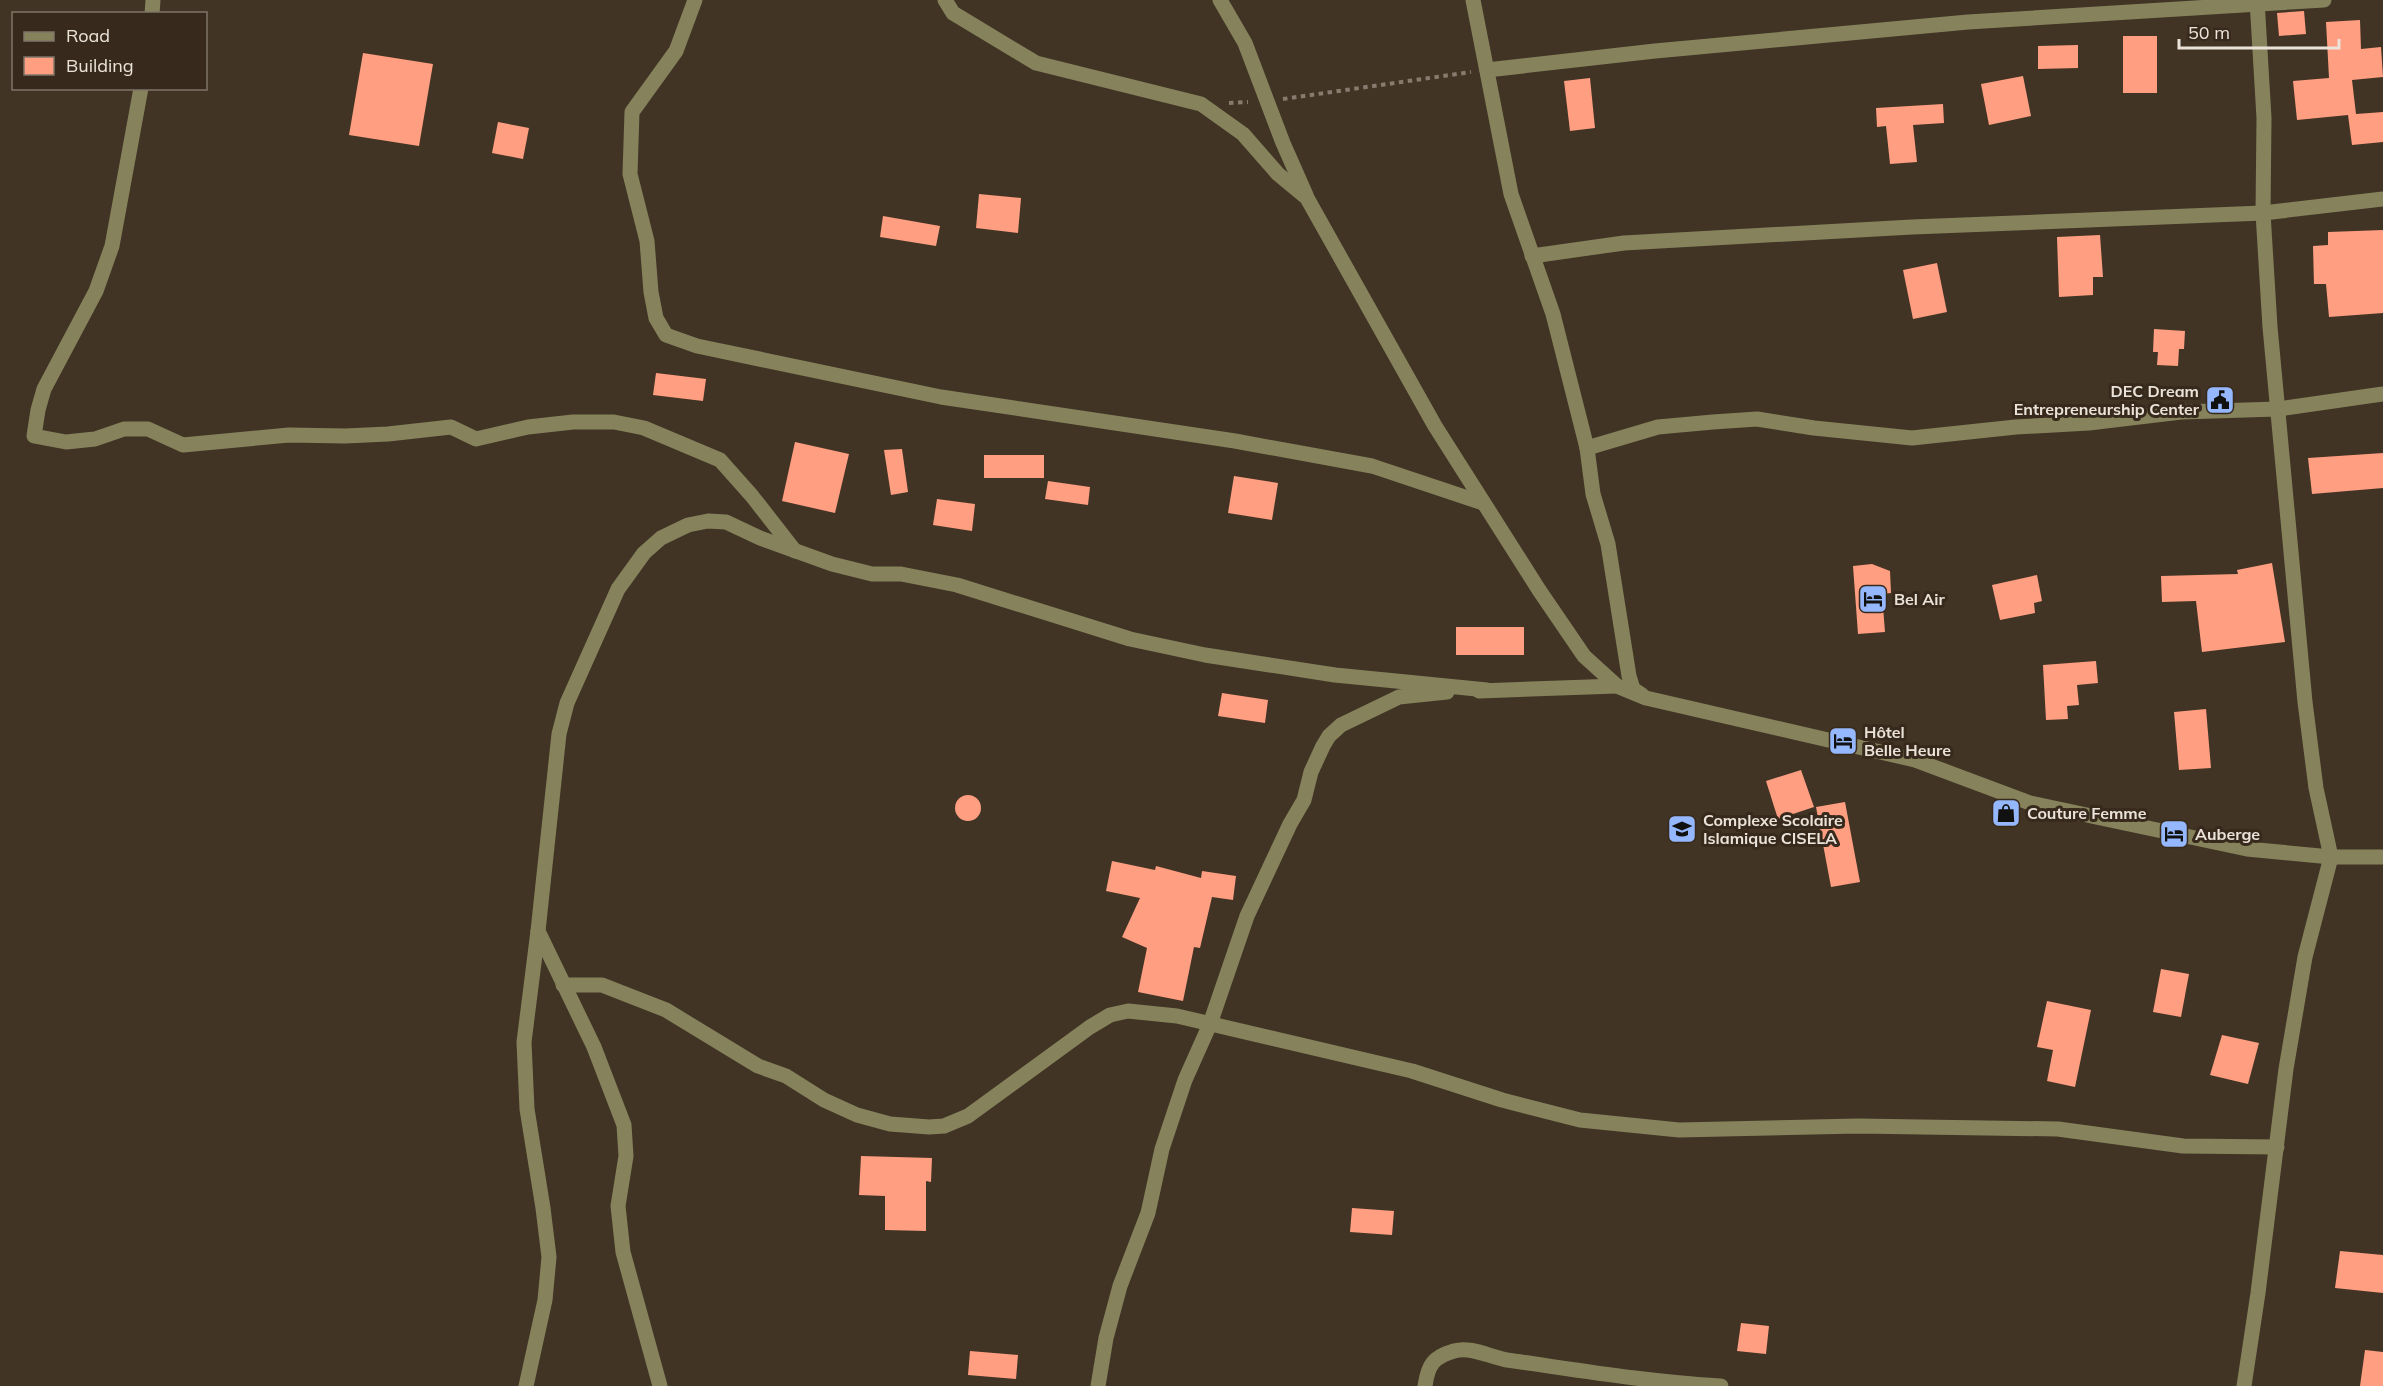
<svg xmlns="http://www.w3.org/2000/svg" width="2383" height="1386" viewBox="0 0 2383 1386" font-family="Mulish,sans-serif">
<rect width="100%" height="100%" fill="#413425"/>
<!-- building -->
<g fill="#ff9e81">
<polygon points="2304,11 2306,34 2279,36 2277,13"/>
<polygon points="2360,20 2361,49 2381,47 2383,77 2352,80 2356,114 2383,112 2383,142 2352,145 2348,115 2297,120 2293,81 2329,78 2326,22"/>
<rect x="2123" y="36" width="34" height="57"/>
<polygon points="2078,45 2078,68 2038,69 2038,46"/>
<polygon points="363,53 433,64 419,146 349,135"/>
<polygon points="2023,76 2031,116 1989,125 1981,84"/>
<polygon points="1590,78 1595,128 1570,131 1564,81"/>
<polygon points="1943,104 1944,123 1913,125 1917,162 1890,164 1886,126 1877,127 1876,108"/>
<polygon points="498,122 529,128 523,159 492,153"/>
<polygon points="979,194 1021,198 1018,233 976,228"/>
<polygon points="883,216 940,226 936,246 880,237"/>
<polygon points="2383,230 2383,313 2329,317 2326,284 2314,284 2313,246 2328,245 2328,232"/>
<polygon points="2100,235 2103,277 2093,277 2093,295 2059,297 2057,237"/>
<polygon points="1937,263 1947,312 1913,319 1903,270"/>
<polygon points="2154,329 2185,331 2184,349 2179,349 2178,366 2157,365 2158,352 2153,352"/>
<polygon points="656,373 706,379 703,401 653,395"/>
<polygon points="795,442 849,454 835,513 782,501"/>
<polygon points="902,449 908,492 891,495 884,450"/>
<polygon points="2383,453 2383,488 2312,494 2308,458"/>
<rect x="984" y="455" width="60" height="23"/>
<polygon points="1234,476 1278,483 1272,520 1228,513"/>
<polygon points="1048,481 1090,487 1088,505 1045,499"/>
<polygon points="937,499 975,504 972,531 933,525"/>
<polygon points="2272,563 2285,642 2202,652 2196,601 2162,602 2161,576 2238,574 2237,570"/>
<polygon points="1872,564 1890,571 1891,593 1882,594 1885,632 1858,634 1853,566"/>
<polygon points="2037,575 2042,601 2034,603 2035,613 2000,620 1992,585"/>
<rect x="1456" y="627" width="68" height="28"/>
<polygon points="2096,661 2098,683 2077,685 2079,705 2067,706 2068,719 2046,720 2043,665"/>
<polygon points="1222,693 1268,700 1265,723 1218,716"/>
<polygon points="2206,709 2211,768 2179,770 2174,712"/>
<polygon points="1801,770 1814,807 1778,819 1766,781"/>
<circle cx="968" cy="808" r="13"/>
<polygon points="1845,802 1860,882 1831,887 1816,807"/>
<polygon points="1112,861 1155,870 1156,866 1201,878 1202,871 1236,876 1233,900 1212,897 1200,948 1194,947 1183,1001 1138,992 1147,948 1122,937 1140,898 1106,891"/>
<polygon points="2161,969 2189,974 2181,1017 2153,1012"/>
<polygon points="2047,1001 2091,1010 2075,1087 2047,1081 2053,1050 2037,1047"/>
<polygon points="2222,1035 2259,1043 2248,1084 2210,1075"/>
<polygon points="861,1156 932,1158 931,1182 926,1181 926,1231 885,1230 885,1196 859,1195"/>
<polygon points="1352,1208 1394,1211 1392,1235 1350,1232"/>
<polygon points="2340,1251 2383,1255 2383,1293 2335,1288"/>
<polygon points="1741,1323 1769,1326 1766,1354 1737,1351"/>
<polygon points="2365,1350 2383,1352 2383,1386 2360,1386"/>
<polygon points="970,1351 1018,1355 1016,1379 968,1375"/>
</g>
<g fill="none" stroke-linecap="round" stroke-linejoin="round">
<!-- path -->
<g stroke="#867b6e" stroke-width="4" stroke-dasharray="4.5 4.5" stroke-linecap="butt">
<polyline points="1283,99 1471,72"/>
<polyline points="1229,103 1248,102"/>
</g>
<!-- minor -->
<g stroke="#86835c" stroke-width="15">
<polyline points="695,0 676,51 632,112 630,174 647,241 651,292 656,318 666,335 697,346 941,397 1235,441 1372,466 1483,503"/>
<polyline points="945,0 953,13 1036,63 1201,104 1243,134 1278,174 1307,198 1435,426 1539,590 1584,656 1617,686 1646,698 1915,760 2030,803 2129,824 2247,849 2331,857 2383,857"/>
<polyline points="1220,0 1245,43 1283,143 1306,195"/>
<polyline points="1473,0 1511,194 1553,314 1587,448 1593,494 1608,544 1629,676 1633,689 1642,695"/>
<polyline points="152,14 153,0"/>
<polyline points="1487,70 1655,51 1968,22 2324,0"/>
<polyline points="141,88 112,246 96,291 44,389 38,410 34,436 66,442 95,439 124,429 148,429 183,445 289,435 345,436 388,434 451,427 476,439 528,427 573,422 614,422 644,428 720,460 752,496 795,551"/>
<polyline points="1532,256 1624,243 1912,227 2263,213 2383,199"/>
<polyline points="1587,448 1658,427 1713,422 1757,419 1814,428 1912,438 2016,427 2089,423 2181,412 2278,409 2383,394"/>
<polyline points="1479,691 1617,686"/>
<polyline points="563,985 602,985 666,1010 758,1066 786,1076 824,1100 857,1115 890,1124 929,1127 944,1126 968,1116 1090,1027 1110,1015 1128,1011 1177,1016 1412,1071 1502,1100 1580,1120 1679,1130 1858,1126 2058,1129 2183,1146 2277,1147"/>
<polyline points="526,1386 545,1300 549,1257 543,1208 527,1109 524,1042 538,931"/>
<polyline points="660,1386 623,1252 618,1206 626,1156 624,1125 594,1047 538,931 559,734 567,703 618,589 644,553 661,538 688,525 708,521 726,522 760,538 832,564 872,574 901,574 957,585 1130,639 1205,655 1335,675 1487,690"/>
<polyline points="1098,1386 1106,1338 1120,1286 1148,1213 1162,1149 1185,1080 1210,1024 1247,916 1290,824 1304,800 1311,772 1323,746 1329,736 1341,725 1399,697 1447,692"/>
<path d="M1425,1386C1428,1365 1433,1357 1454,1351C1471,1346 1490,1357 1507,1360C1578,1370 1649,1382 1721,1386"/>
<polyline points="2244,1386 2258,1293 2286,1069 2305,957 2331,857 2316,788 2305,702 2270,327 2263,213 2264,118 2257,0"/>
</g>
</g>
<!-- icons -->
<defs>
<g id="civic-square" transform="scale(1.5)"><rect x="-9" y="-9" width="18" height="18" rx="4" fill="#95b7fd" stroke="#372a1c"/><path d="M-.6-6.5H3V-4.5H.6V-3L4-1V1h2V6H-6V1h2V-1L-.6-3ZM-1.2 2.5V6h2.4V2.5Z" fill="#111"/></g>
<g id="hotel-square" transform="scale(1.5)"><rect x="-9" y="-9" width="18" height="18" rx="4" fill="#95b7fd" stroke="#372a1c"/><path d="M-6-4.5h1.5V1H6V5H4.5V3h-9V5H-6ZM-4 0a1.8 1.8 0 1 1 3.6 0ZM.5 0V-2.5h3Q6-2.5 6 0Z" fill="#111"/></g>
<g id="shop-square" transform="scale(1.5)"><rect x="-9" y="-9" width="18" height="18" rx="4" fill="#95b7fd" stroke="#372a1c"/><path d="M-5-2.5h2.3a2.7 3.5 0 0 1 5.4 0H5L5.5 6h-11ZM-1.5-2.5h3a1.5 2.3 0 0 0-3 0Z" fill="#111"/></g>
<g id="school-square" transform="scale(1.5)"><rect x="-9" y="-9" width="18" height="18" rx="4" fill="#95b7fd" stroke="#372a1c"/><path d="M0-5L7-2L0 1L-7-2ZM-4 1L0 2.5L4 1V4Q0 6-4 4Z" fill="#111"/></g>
</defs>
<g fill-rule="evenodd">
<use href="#civic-square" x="2220" y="400"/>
<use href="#hotel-square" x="1873" y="599"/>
<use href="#hotel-square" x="1843" y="741"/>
<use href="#shop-square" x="2006" y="813"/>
<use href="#school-square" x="1682" y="829"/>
<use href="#hotel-square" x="2174" y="834"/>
</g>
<g text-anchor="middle" stroke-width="6" stroke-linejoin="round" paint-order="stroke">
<!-- poi labels -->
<g font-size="16" font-weight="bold" fill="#ebe3d9" stroke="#372a1c" text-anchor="start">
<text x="2199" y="397" text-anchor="end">DEC Dream<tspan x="2199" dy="18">Entrepreneurship Center</tspan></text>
<text x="1894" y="605">Bel Air</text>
<text x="1864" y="738">Hôtel<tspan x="1864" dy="18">Belle Heure</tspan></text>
<text x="2027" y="819">Couture Femme</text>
<text x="1703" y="826">Complexe Scolaire<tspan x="1703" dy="18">Islamique CISELA</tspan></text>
<text x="2195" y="840">Auberge</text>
</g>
</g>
<!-- legend -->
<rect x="12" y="12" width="195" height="78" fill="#372a1c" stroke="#7f7468" stroke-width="1.5"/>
<rect x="24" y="32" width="30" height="9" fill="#86835c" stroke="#7f7468" stroke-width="1.5"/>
<text x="66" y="42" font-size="18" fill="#ebe3d9">Road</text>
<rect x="24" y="57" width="30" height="18" fill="#ff9e81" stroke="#7f7468" stroke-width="1.5"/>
<text x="66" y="72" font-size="18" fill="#ebe3d9">Building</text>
<!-- scale -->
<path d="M2179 39v9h160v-9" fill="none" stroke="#ebe3d9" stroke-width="3"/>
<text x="2188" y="39" font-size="18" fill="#ebe3d9" stroke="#372a1c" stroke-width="4.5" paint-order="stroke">50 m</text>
</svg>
